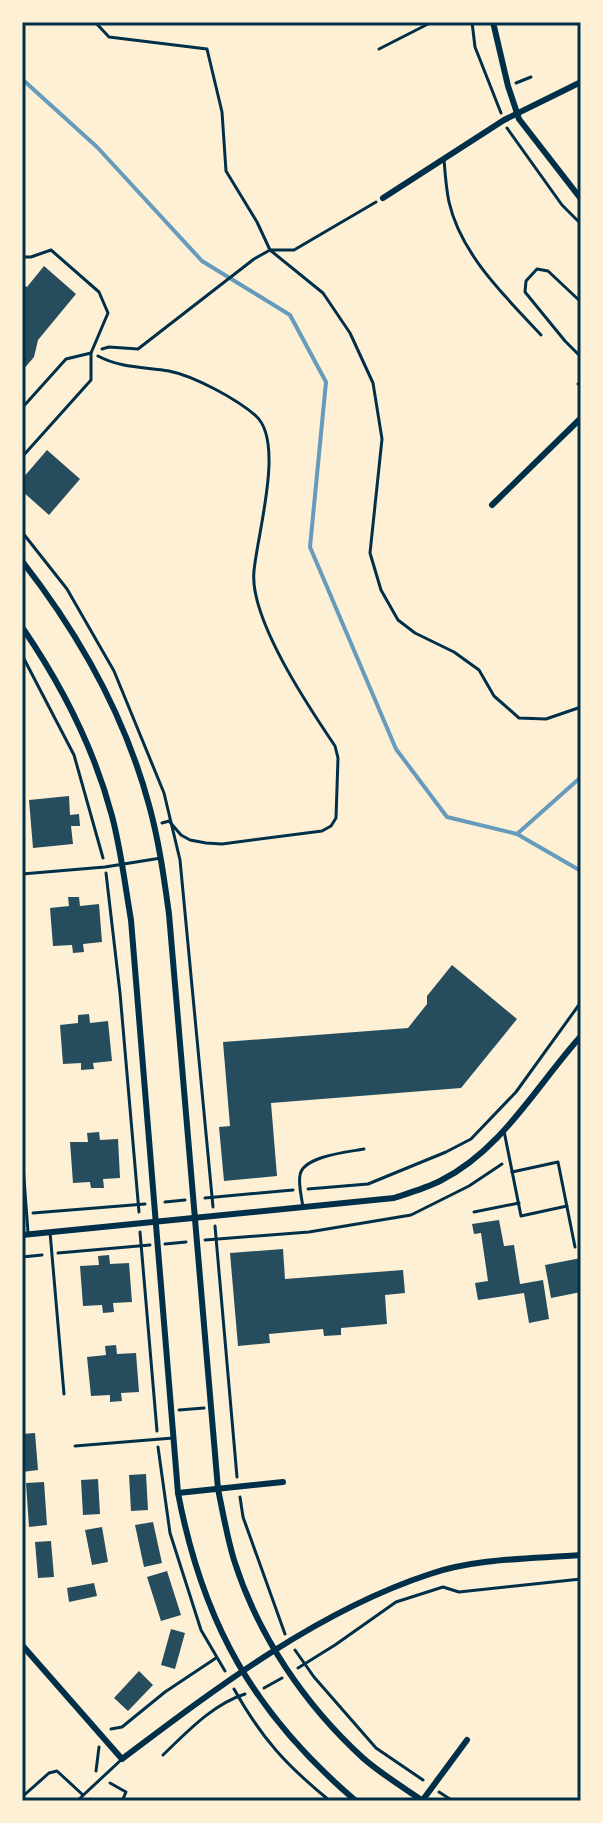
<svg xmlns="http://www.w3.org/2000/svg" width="603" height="1823" viewBox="0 0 603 1823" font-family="'PT Sans Narrow',sans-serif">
<rect width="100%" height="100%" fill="#fdf0d5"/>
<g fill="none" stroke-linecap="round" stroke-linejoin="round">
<!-- stream -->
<g stroke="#669bbc" stroke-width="4">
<polyline points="22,79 97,147 202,261 290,315 326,382 310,547 396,749 447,817 517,834 581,871"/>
<polyline points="517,834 581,777"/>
</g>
</g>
<!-- building -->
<g fill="#264d5e">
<polygon points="44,266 76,294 38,340 34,357 22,371 22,284 27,287"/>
<polygon points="47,450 80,479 49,515 22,491 22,479"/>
<polygon points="69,796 70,815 79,814 80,826 71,826 73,844 33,848 29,800"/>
<polygon points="68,897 79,897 80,906 99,904 102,942 83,944 84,952 73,953 72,945 53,946 50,908 69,906"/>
<polygon points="452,965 517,1019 461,1088 271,1103 277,1176 224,1181 219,1127 230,1126 223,1042 408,1028 427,1004 427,996"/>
<polygon points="89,1014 90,1023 108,1021 112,1061 93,1063 94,1069 81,1070 81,1063 63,1064 60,1025 78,1023 78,1015"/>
<polygon points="99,1132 100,1140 118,1139 120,1178 103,1179 104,1188 91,1188 90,1182 73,1183 70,1142 88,1142 87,1133"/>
<polygon points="499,1220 504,1246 514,1245 520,1284 543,1280 549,1319 529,1323 524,1293 478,1300 475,1283 488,1281 481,1233 474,1234 472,1224"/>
<polygon points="283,1249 285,1279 403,1270 405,1293 385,1295 387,1324 341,1328 341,1335 324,1336 323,1329 269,1334 270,1343 238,1346 230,1253"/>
<polygon points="109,1255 110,1264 129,1263 132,1302 113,1303 114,1312 103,1313 102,1305 83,1306 80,1266 99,1265 98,1256"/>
<polygon points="581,1258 581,1292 551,1298 545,1265"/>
<polygon points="116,1345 117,1354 136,1353 139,1392 121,1393 122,1401 110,1402 110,1395 91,1396 87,1357 106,1355 105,1346"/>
<polygon points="35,1433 38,1470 22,1472 22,1434"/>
<polygon points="146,1474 148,1510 131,1511 129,1475"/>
<polygon points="98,1479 100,1514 83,1515 81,1480"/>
<polygon points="44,1482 47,1525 29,1527 26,1483"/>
<polygon points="153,1522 162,1563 144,1567 135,1525"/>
<polygon points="102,1527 108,1562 92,1565 85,1530"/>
<polygon points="51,1541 54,1577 38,1578 35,1542"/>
<polygon points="167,1571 181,1615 161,1621 147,1577"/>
<polygon points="94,1583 97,1596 69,1602 67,1588"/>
<polygon points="171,1629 185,1633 175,1669 161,1665"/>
<polygon points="139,1671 153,1685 128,1711 114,1698"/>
</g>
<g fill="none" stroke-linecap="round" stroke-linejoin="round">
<!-- path -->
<g stroke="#003049" stroke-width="3">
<polyline points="95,22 109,37 207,49 222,112 226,171 257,222 270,250 323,293 350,333 373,383 382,439 370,553 381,590 398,620 415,633 454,652 479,670 494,696 519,718 546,719 581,707"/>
<polyline points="472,22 475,47 501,113"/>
<polyline points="516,83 531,77"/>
<polyline points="507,128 562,205 581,224"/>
<polyline points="102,349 109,347 138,349 254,259 270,250 294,250 376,202"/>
<path d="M98,356C120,368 145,367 169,371C194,376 237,399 256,416C285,442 257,535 254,571C249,618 308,706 335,746L338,758L336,818L331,826L322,831L222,844L206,843L190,840L181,835L169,821L162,823"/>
<polyline points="578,384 581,382"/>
<polyline points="22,532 67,589 114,671 164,793 180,860 213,1207"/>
<polyline points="22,655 74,755 103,858"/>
<polyline points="106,873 120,993 139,1212"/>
<polyline points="308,1189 368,1184 446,1152 471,1139 516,1092 581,1002"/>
<polyline points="205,1198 293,1190"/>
<polyline points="165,1202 185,1200"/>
<polyline points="33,1213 145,1204"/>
<polyline points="215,1226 237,1477"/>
<polyline points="140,1232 157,1431"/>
<polyline points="205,1240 309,1232 411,1215 469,1186 502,1164"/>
<polyline points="165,1244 186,1242"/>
<polyline points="58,1253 150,1245"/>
<polyline points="22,1257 42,1255"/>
<polyline points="179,1410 204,1408"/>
<polyline points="158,1447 170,1533 201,1630 225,1671"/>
<polyline points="240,1497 243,1517 285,1634"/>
<polyline points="295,1650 314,1677 376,1748 423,1780"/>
<polyline points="298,1668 335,1645 396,1602 443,1587 459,1592 581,1579"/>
<polyline points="264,1688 282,1678"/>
<path d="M234,1689C262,1739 286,1765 330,1801"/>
<polyline points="111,1729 122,1727 165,1692 216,1658"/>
<path d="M163,1755C187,1732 213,1704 245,1694"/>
<polyline points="96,1771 99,1747"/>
<polyline points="110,1783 126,1792 122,1801"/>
<polyline points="439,1792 453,1801"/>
</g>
<!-- service -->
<g stroke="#003049" stroke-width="3">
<polyline points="379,49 432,22"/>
<path d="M444,159C445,173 446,188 449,202C461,255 506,297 541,335"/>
<polyline points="22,257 31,257 51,250 99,292 108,313 91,353 91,380 22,457"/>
<polyline points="581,302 548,271 537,269 526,281 525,292 565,341 581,357"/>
<polyline points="22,408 66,359 91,353"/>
<polyline points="22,874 105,867 161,858"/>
<polyline points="504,1131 521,1216 567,1206"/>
<polyline points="22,1152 28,1232"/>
<polyline points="512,1172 558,1162 575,1247"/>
<path d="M303,1208C302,1198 298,1185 300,1175C303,1156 348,1152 364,1149"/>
<polyline points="474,1212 519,1203"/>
<polyline points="50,1232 64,1394"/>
<polyline points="75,1446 173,1438"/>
<polyline points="22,1797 49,1773 57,1771 83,1795"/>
<polyline points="77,1801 122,1759"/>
</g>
<!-- minor -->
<g stroke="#003049" stroke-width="6">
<polyline points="493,22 508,86 519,119 581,199"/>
<polyline points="383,198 504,120 581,82"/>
<polyline points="492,505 581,418"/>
<path d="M22,561C79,634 125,716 149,805C159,841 164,878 169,914L218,1489C223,1513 227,1537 234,1560C258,1636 305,1705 363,1758C381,1774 403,1787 423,1801"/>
<path d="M22,627C61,684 94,748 112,816C121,850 125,885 131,920L178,1493C203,1624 254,1714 356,1801"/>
<path d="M22,1235L394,1198C409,1193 426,1188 440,1181C502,1150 536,1086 581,1036"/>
<polyline points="178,1493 283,1482"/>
<path d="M22,1645L122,1759C215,1689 317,1611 430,1574C477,1558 531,1559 581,1555"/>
<polyline points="422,1801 467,1740"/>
</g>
</g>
<!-- border -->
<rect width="603" height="1823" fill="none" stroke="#fdf0d5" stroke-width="48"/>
<rect x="24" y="24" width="555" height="1775" fill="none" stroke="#003049" stroke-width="3"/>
</svg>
